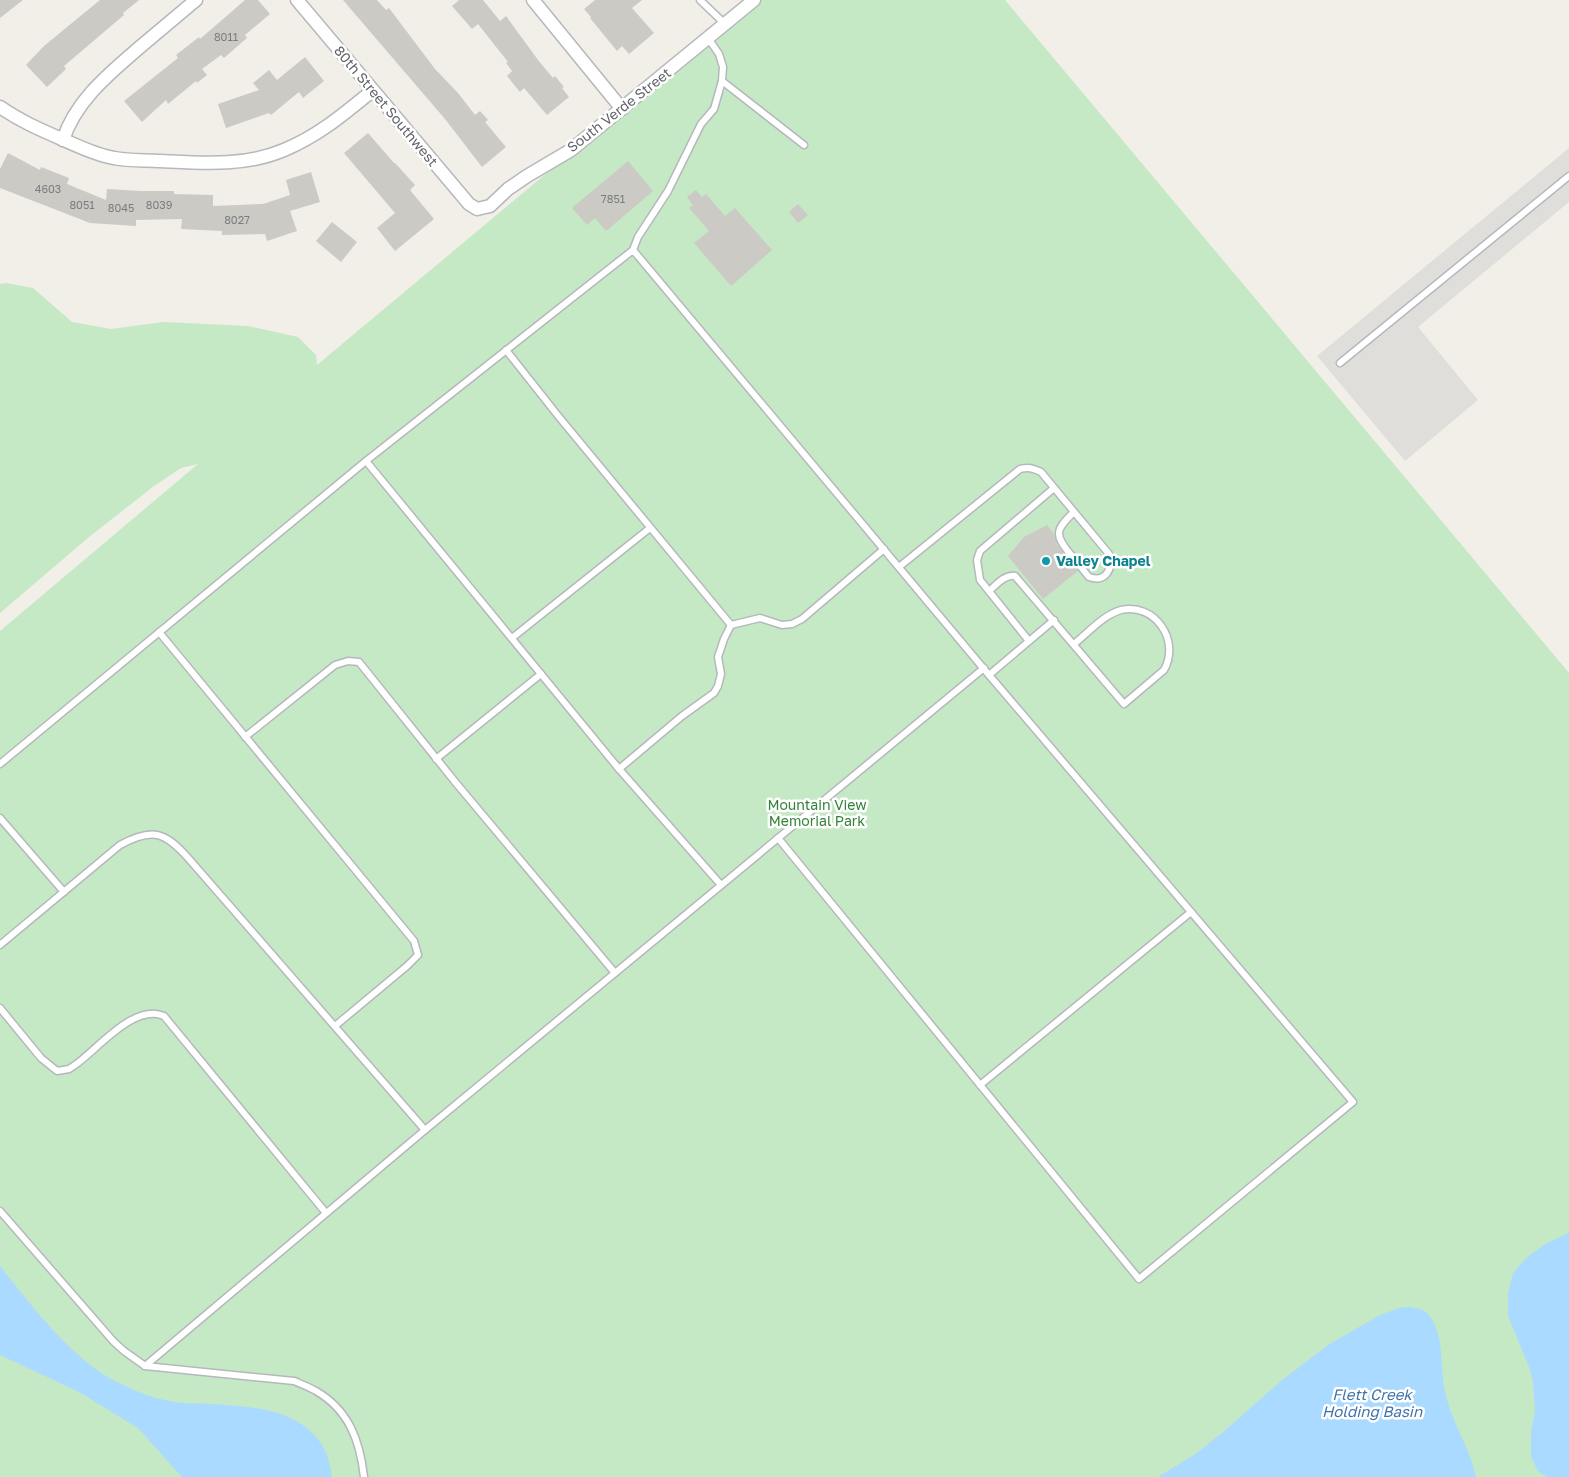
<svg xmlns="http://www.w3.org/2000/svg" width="1569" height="1477" viewBox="0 0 1569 1477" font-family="'Golos Text',sans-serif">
<rect width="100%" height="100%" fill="#f1efe8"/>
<!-- industrial -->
<polygon fill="#e0deda" points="1569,148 1569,202 1418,327 1478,400 1405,461 1317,356"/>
<!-- green -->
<polygon fill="#c5e8c5" points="754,0 1005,0 1569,673 1569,1477 0,1477 0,631 198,464 181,468 154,486 89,537 0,613 0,284 6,283 33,288 72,322 111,329 164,322 248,326 298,337 316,355 317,365"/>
<!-- water -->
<g fill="#aadaff">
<polygon points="1569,1233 1569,1477 1547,1477 1538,1471 1531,1457 1531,1431 1535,1411 1533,1382 1529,1367 1508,1316 1508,1293 1513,1273 1526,1258 1547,1243"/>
<path d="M0,1266C30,1304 69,1355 111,1379C131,1389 152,1399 175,1402C186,1404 198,1403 209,1404C247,1406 299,1408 322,1445C328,1454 330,1466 332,1477H182L138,1428L79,1392L0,1355Z"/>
<path d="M1408,1307C1417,1308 1426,1309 1431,1318C1444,1338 1440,1363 1444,1386C1449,1419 1469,1444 1476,1477H1158L1194,1455L1222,1433L1281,1381L1328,1345L1380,1315L1399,1308Z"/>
</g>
<!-- building -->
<g fill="#cccac5">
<polygon points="0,0 23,0 0,18"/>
<polygon points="100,0 139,0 123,13 124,15 64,66 66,69 47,87 26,65 44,46"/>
<polygon points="245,0 258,0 270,14 245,35 247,38 224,58 221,55 202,69 207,75 197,83 196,81 168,104 166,100 142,122 124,101 178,58 176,55 199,37 200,39"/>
<polygon points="343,0 377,0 386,10 389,8 435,69 458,93 475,115 480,111 488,120 485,122 506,147 482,167 445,119"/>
<polygon points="459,0 483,0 500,21 506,16 538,60 553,78 555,76 564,87 562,88 569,97 547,115 524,88 520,92 507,76 512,71 506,63 508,62 478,24 472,29 452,6"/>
<polygon points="595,0 642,0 632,8 654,33 629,54 622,46 617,51 590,18 591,17 584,9"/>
<polygon points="305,57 324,81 303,98 299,92 271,115 269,113 226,128 218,104 259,90 253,83 269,70 277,80"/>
<polygon points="368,133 394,163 395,163 415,185 410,190 434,219 395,251 377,228 395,213 344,153"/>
<polygon points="8,153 40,170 41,167 69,178 67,184 106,200 107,189 141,191 174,191 174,194 213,195 213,206 263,204 290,195 286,180 311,172 320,202 290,211 297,231 267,241 265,234 222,235 222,231 181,229 182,219 136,220 136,226 90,223 0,188 0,169"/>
<polygon points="628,161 653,191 606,231 595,218 587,225 572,208"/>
<polygon points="696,190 702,197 706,194 725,216 735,208 772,250 731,286 694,243 709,231 689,208 693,205 687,197"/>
<polygon points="798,204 808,215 798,223 789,212"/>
<polygon points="332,222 357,242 341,262 316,241"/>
<polygon points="1047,525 1054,534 1057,545 1078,571 1043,599 1008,556 1024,537"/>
</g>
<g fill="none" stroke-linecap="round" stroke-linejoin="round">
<!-- service casing -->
<g stroke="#b5b8bc" stroke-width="9">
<g id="service">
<polyline points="700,0 725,24"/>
<polyline points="722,81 804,145"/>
<polyline points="633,250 638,237 668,191 701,124 714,109 722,81 723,67 719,54 708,38"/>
<polyline points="506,350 559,417 731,625 760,618 782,625 792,624 802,619 884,549"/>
<polyline points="1340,363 1569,176"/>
<polyline points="366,461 619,769 721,885"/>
<path d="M899,567L1020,469C1028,467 1033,468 1041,472L1109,554C1114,569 1105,583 1089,577C1083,570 1077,562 1071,555C1054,535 1055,530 1074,512"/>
<path d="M989,591C996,585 1005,574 1015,576L1124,704L1164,670C1181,640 1154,602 1121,610C1103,615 1088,633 1074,644"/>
<polyline points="159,632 414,941 418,955 407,966 335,1026"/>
<polyline points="512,638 650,528"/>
<polyline points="1029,641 980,580 977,560 980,551 1054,488"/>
<polyline points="989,675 1054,620"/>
<polyline points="245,737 335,665 348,661 359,662 456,783 615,973"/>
<polyline points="436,759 541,674"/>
<polyline points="0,764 366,461 633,250 989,675 1353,1102 1139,1279 778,838"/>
<polyline points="619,769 682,716 714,693 718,686 721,674 718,657 724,639 731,625"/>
<polyline points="0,818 64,892"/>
<path d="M0,945L120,845C153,827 165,832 189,859L425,1130"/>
<path d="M0,1008L41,1058L57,1071L69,1069L75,1065C98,1049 134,1003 164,1016L326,1213"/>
<polyline points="980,1085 1191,912"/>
<path d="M0,1211L114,1342L124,1351L145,1366L294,1381C301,1384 309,1387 316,1391C349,1410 360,1441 364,1477"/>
<polyline points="145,1366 425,1130 984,668"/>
</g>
</g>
<!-- minor casing -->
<g stroke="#b5b8bc" stroke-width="15">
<g id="minor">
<polyline points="297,0 469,204 477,209 490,206 508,189 527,176 571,150 754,0"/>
<polyline points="533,0 622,109"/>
<path d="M0,107C20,121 41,130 64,140C80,147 96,155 114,158C129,161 145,160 160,161C201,163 244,167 284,150C318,136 344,114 372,91"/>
<path d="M63,140C76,100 110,73 140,47C159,31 177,16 196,0"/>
</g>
</g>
<!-- service -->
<use href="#service" stroke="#fff" stroke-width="6"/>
<!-- minor -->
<use href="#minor" stroke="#fff" stroke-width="12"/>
</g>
<!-- markers -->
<circle fill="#0f9aa8" stroke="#fff" stroke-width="2" cx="1046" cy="561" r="5"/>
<g text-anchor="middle" stroke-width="5" stroke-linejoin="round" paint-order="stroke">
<!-- number labels -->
<g font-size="11" fill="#7a7d7f">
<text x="226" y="41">8011</text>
<text x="48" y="193">4603</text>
<text x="613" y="203">7851</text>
<text x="82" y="209">8051</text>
<text x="159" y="209">8039</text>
<text x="121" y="212">8045</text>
<text x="237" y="224">8027</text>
</g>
<!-- street labels -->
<g font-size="14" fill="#5f6368" stroke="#fff">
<text transform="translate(386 106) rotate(50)" y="5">80th Street Southwest</text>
<text transform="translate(619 110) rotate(-38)" y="5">South Verde Street</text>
</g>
<!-- culture labels -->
<g font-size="14" font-weight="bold" fill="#0d838f" stroke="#fff" text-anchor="start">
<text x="1056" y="566">Valley Chapel</text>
</g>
<!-- park labels -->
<g font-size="14" fill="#348238" stroke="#fff">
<text x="817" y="810">Mountain View<tspan x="817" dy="16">Memorial Park</tspan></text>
</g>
<!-- water labels -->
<g font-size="15" font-style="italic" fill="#4174aa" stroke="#fff">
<text x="1372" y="1400">Flett Creek<tspan x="1372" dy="17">Holding Basin</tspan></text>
</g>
</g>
</svg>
